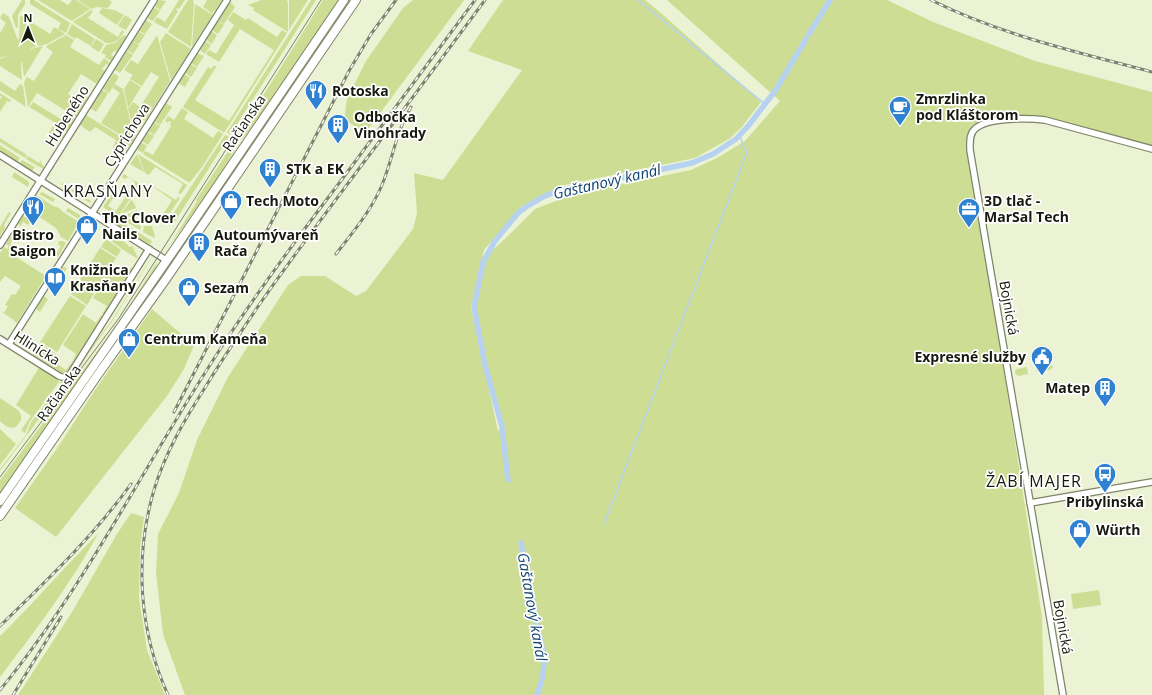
<svg xmlns="http://www.w3.org/2000/svg" width="1152" height="695" viewBox="0 0 1152 695" font-family="'Open Sans',sans-serif">
<rect width="100%" height="100%" fill="#ebf3d4"/>
<!-- green -->
<g fill="#cedd94">
<polygon points="22,0 25,0 25,4 18,15 18,27 16,28 12,16"/>
<polygon points="30,0 34,0 70,23 66,33 58,29 61,23 30,4"/>
<polygon points="38,0 60,0 68,5 72,0 76,0 90,9 72,21"/>
<polygon points="78,0 109,0 112,2 108,8 97,7 91,9"/>
<polygon points="159,0 166,1 160,10 155,7"/>
<polygon points="179,0 185,0 179,9 177,8 176,10 178,11 167,29 154,22 157,17 165,22"/>
<polygon points="188,0 193,0 194,3 191,47 168,32"/>
<polygon points="207,0 222,0 215,11 213,11 213,14 203,7"/>
<polygon points="261,0 287,0 288,4 288,32 253,10 254,8 248,5"/>
<polygon points="289,0 308,0 289,30"/>
<polygon points="311,0 316,0 230,135 227,132"/>
<polygon points="323,0 341,0 264,110 243,138 241,138 239,141 236,139"/>
<polygon points="348,0 353,0 183,248 179,252 177,250"/>
<polygon points="413,0 464,0 366,132 344,120 347,99 366,61 403,8"/>
<polygon points="503,0 645,0 662,14 761,102 741,128 729,139 695,158 560,186 522,206 484,250 471,308 498,431 502,427 485,365 474,307 484,258 508,236 535,209 574,194 691,170 717,158 745,141 780,101 667,0 887,0 933,22 1035,61 1152,92 1152,147 1032,117 979,125 969,143 1042,617 1044,695 185,695 163,634 156,573 158,534 179,493 197,440 228,377 288,285 301,276 325,276 356,296 366,291 413,229 417,213 414,173 443,180 522,70 468,51"/>
<polygon points="231,3 235,7 224,24 218,21 229,4"/>
<polygon points="195,4 213,15 192,47"/>
<polygon points="102,8 114,10 108,19 99,13"/>
<polygon points="154,8 160,11 153,21 147,18"/>
<path d="M91,10L93,11L88,18L118,37L122,30L124,32C120,39 115,44 106,43L73,22Z"/>
<polygon points="114,10 124,15 117,25 108,19"/>
<polygon points="233,12 246,20 248,18 277,37 282,30 287,33 224,133 183,107 208,67 211,69 213,66 217,66 195,100 229,121 274,50 240,29 219,62 206,54 209,50 216,54 234,25 228,20"/>
<polygon points="3,13 9,17 17,38 19,40 20,15 50,34 54,27 65,34 47,44 31,48 31,49 43,46 24,77 22,62 21,63 22,80 0,66 0,59 10,55 0,58 0,33 6,23 0,18"/>
<polygon points="125,15 132,20 126,30 118,26"/>
<polygon points="146,20 152,24 145,34 139,31"/>
<polygon points="218,21 224,25 218,34 212,30"/>
<polygon points="72,24 95,39 91,46 76,37 75,39 67,34"/>
<polygon points="211,31 217,35 212,44 206,40"/>
<polygon points="139,32 145,35 139,44 133,41"/>
<polygon points="166,33 191,49 188,52 189,53 171,80 160,42"/>
<polygon points="66,35 74,40 70,47 99,65 104,58 110,63 109,65 106,64 102,69 105,71 97,84 81,74 68,94 79,101 80,98 86,96 88,98 76,117 37,93 28,107 24,82 27,77 34,81 53,52 46,47 48,45"/>
<polygon points="124,35 127,37 117,52 114,51 111,55 114,57 111,61 105,57 106,55 101,53 106,45 115,43"/>
<polygon points="157,35 170,81 145,121 142,119 136,128 139,130 139,131 136,129 134,132 128,109 133,102 140,107 159,77 151,72 142,86 130,79 133,75 124,70 131,60 138,64"/>
<polygon points="96,39 104,44 99,52 91,47"/>
<polygon points="133,41 139,45 133,54 127,50"/>
<polygon points="205,41 211,45 205,54 200,50"/>
<polygon points="127,51 133,55 120,73 115,70 122,58 123,58 123,57"/>
<polygon points="197,53 204,56 197,67 191,63"/>
<polygon points="190,64 197,68 191,77 185,73"/>
<polygon points="114,73 119,77 109,93 103,89"/>
<polygon points="184,74 190,78 185,87 178,83"/>
<polygon points="130,80 141,87 128,108 124,89"/>
<polygon points="0,81 15,91 20,84 23,86 26,107 0,90"/>
<polygon points="115,84 123,89 134,139 132,142 101,123 120,93 113,88"/>
<polygon points="102,90 108,93 102,103 96,99"/>
<polygon points="0,93 11,100 10,102 7,101 0,112 0,99 2,97 0,96"/>
<polygon points="96,99 102,103 96,112 90,108"/>
<polygon points="33,102 64,121 69,114 75,118 67,132 61,129 62,127 58,125 56,126 57,124 31,108 29,108"/>
<polygon points="166,103 172,107 160,125 154,121"/>
<polygon points="182,108 188,112 184,119 213,138 218,131 223,134 202,167 190,182 188,182 143,154 145,151 153,155 171,126 170,124 171,122 169,121 168,123 165,121 168,116 174,120"/>
<polygon points="86,115 131,143 123,152 120,152 113,147 116,140 95,127 90,132 80,125"/>
<polygon points="154,122 160,126 154,135 148,131"/>
<polygon points="53,126 65,134 63,138 58,136 60,132 56,130 53,134 49,133"/>
<polygon points="147,132 154,136 148,145 142,141"/>
<polygon points="225,135 229,137 175,221 172,222 169,220"/>
<polygon points="0,138 27,155 25,158 0,142"/>
<polygon points="235,141 237,142 233,150 234,151 215,183 170,245 197,201 196,200"/>
<polygon points="141,142 147,146 143,153 136,149"/>
<polygon points="0,145 20,158 17,162 0,151"/>
<polygon points="137,154 144,172 130,164"/>
<polygon points="138,154 187,185 181,194 178,193 183,184 155,167 149,175 145,173"/>
<polygon points="28,156 39,163 41,160 41,163 44,167 43,169 26,159"/>
<polygon points="22,160 35,167 32,171 20,163"/>
<polygon points="14,172 28,181 29,183 28,187 12,177"/>
<polygon points="124,174 140,184 118,217 114,214 116,211 113,214 106,209 108,206 106,209 103,207 112,193 115,195 108,206 116,211 128,193 128,191 131,189 135,183 134,181 128,177 125,179 122,177"/>
<polygon points="62,183 91,201 90,203 61,184"/>
<polygon points="149,184 176,200 178,197 180,198 170,213 164,213 172,200"/>
<polygon points="42,192 55,199 53,202 39,194"/>
<polygon points="37,195 53,206 59,208 63,212 79,222 68,241 61,237 56,228 41,218 32,218 25,214"/>
<polygon points="131,200 134,203 136,208 121,214"/>
<polygon points="68,208 80,215 80,220 66,211"/>
<polygon points="137,210 139,212 135,217 121,217"/>
<polygon points="9,212 11,213 4,225 5,228 0,236 0,227"/>
<polygon points="106,212 152,241 150,245 103,216"/>
<polygon points="23,216 31,220 28,225 23,222 21,226 18,224"/>
<polygon points="120,218 134,219 132,221 141,226 140,230"/>
<polygon points="144,226 152,226 155,236 154,238 143,232"/>
<polygon points="10,237 19,242 19,243 13,240 10,244 12,246 8,252 46,276 17,323 14,321 14,320 0,311 4,313 8,306 5,305 12,294 15,295 21,286 5,276 0,282 0,253 4,247 7,249 9,246 6,244"/>
<polygon points="107,238 123,241 128,245 128,246 130,247 131,246 133,247 138,259 122,249"/>
<polygon points="106,239 121,250 117,257 101,247"/>
<polygon points="59,241 62,241 66,243 58,257 55,255 61,246 58,244"/>
<polygon points="100,248 116,258 87,305 71,294"/>
<polygon points="151,258 151,259 111,323 0,471 0,469 26,435 31,422 58,388 62,379 88,348 90,349 110,323"/>
<polygon points="157,262 156,267 0,495 0,480 102,345 126,311"/>
<polygon points="112,266 126,275 131,268 134,269 105,316 102,314 107,306 93,298"/>
<polygon points="63,267 67,268 56,285 53,283"/>
<polygon points="160,276 0,511 0,506"/>
<polygon points="44,296 48,299 40,312 36,309"/>
<polygon points="70,296 86,306 57,352 40,342"/>
<polygon points="152,309 194,345 184,369 167,396 56,537 15,508 60,444 95,390"/>
<polygon points="83,314 96,323 101,315 104,317 75,364 72,362 76,354 63,345"/>
<polygon points="40,343 56,354 52,361 66,370 71,363 74,365 69,372 65,375 57,373 59,371 33,355 34,353"/>
<polygon points="1050,364 1053,367 1050,370 1037,372 1035,367"/>
<polygon points="40,366 58,377 59,382 30,421 25,433 21,430 31,416 16,405"/>
<polygon points="1027,367 1028,374 1019,376 1015,374 1015,371 1017,369"/>
<path d="M0,398L19,411L21,415V420L16,427C9,429 5,426 0,421Z"/>
<polygon points="0,429 16,444 0,465"/>
<polygon points="131,513 144,517 140,548 139,598 147,650 165,695 18,695 72,612 117,534"/>
<path d="M98,534C70,585 35,631 0,677V636C34,603 64,567 98,534Z"/>
<polygon points="1099,590 1101,605 1073,609 1071,594"/>
</g>
<g fill="none" stroke-linecap="round" stroke-linejoin="round">
<!-- stream -->
<g stroke="#b6d2f0" stroke-width="1.5">
<polyline points="638,0 765,104"/>
<polyline points="604,524 747,152 743,146 740,135"/>
</g>
<!-- canal -->
<g stroke="#b6d2f0" stroke-width="5.5">
<polyline points="809,34 830,0"/>
<polyline points="508,480 502,427 485,365 474,307 483,262 495,241 518,213 526,207 543,197 557,191 692,163 713,154 736,139 749,125 775,91 806,39"/>
<path d="M521,543L543,652C545,669 543,679 537,695"/>
</g>
<!-- street casing -->
<g stroke="#7f856a" stroke-width="8">
<g id="street">
<polyline points="0,155 166,260"/>
<polyline points="0,245 154,0"/>
<path d="M0,339L59,376C63,378 68,377 71,373L149,249"/>
<polyline points="9,344 227,0"/>
<polyline points="1030,503 1152,482"/>
<path d="M1063,695L970,150C970,143 969,134 975,129C987,117 1029,118 1045,120L1152,149"/>
</g>
</g>
<!-- secondary casing -->
<g stroke="#7f856a" stroke-width="10">
<g id="secondary">
<polyline points="0,501 174,250 344,0"/>
<polyline points="0,516 99,373 166,279 356,0"/>
</g>
</g>
<!-- street -->
<use href="#street" stroke="#fff" stroke-width="5.5"/>
<!-- secondary -->
<use href="#secondary" stroke="#fff" stroke-width="8"/>
<!-- tram -->
<polyline stroke="#7e836e" stroke-width="1" points="0,477 119,318 321,0"/>
<!-- rail casing -->
<g stroke="#7e836e" stroke-width="3">
<g id="rail">
<path d="M931,0C1001,35 1077,52 1152,72"/>
<path d="M336,254C353,232 371,211 382,185C393,158 396,132 411,107"/>
<polyline points="174,412 349,71 371,34 396,0"/>
<path d="M0,626C46,581 93,537 131,484"/>
<path d="M0,690C85,587 144,466 217,354C254,296 295,241 337,186C383,124 429,62 475,0"/>
<polyline points="13,695 61,617"/>
<path d="M168,695C139,631 134,558 154,490C165,453 185,419 206,386C223,358 241,332 259,305C293,256 329,209 364,162C405,108 445,54 485,0"/>
</g>
</g>
<!-- rail -->
<use href="#rail" stroke="#fff" stroke-width="1.5" stroke-dasharray="4.5" stroke-linecap="butt"/>
</g>
<!-- icons -->
<defs>
<g id="restaurant-pin" transform="scale(1.15)"><path d="M0 17L-7.5 6A9.5 9.5 0 1 1 7.5 6Z" fill="#2e82d1" stroke="#fff"/><path d="M-5-6h1v4h1v-4h1v4h1v-4h1v5L-1.5 .5V6h-2V.5L-5-1ZM5-6V6H3V1.5H1.5Q1.5-4 5-6Z" fill="#fff"/></g>
<g id="cafe-pin" transform="scale(1.15)"><path d="M0 17L-7.5 6A9.5 9.5 0 1 1 7.5 6Z" fill="#2e82d1" stroke="#fff"/><path d="M-5.5-4.5H6V0H3Q3 3.5 0 3.5H-2.5Q-5.5 3.5-5.5 0ZM3-3.2v2h1.7v-2ZM-6 4.5H4V6H-6Z" fill="#fff"/></g>
<g id="building-pin" transform="scale(1.15)"><path d="M0 17L-7.5 6A9.5 9.5 0 1 1 7.5 6Z" fill="#2e82d1" stroke="#fff"/><path d="M-4-6H4V6H1V3H-1V6H-4ZM-2.5-4.3h1.7v1.8h-1.7ZM.8-4.3h1.7v1.8H.8ZM-2.5-1h1.7V.8h-1.7ZM.8-1h1.7V.8H.8Z" fill="#fff"/></g>
<g id="shop-pin" transform="scale(1.15)"><path d="M0 17L-7.5 6A9.5 9.5 0 1 1 7.5 6Z" fill="#2e82d1" stroke="#fff"/><path d="M-5-2.5h2.3a2.7 3.5 0 0 1 5.4 0H5L5.5 6h-11ZM-1.5-2.5h3a1.5 2.3 0 0 0-3 0Z" fill="#fff"/></g>
<g id="office-pin" transform="scale(1.15)"><path d="M0 17L-7.5 6A9.5 9.5 0 1 1 7.5 6Z" fill="#2e82d1" stroke="#fff"/><path d="M-6-3h4V-5.5h4V-3h4V5H-6ZM-1-4.5V-3h2v-1.5ZM-6 0V1H6V0Z" fill="#fff"/></g>
<g id="library-pin" transform="scale(1.15)"><path d="M0 17L-7.5 6A9.5 9.5 0 1 1 7.5 6Z" fill="#2e82d1" stroke="#fff"/><path d="M-6-4Q-3-5.5-.7-3.5V5Q-3 3-6 4ZM6-4Q3-5.5 .7-3.5V5Q3 3 6 4Z" fill="#fff"/></g>
<g id="civic-pin" transform="scale(1.15)"><path d="M0 17L-7.5 6A9.5 9.5 0 1 1 7.5 6Z" fill="#2e82d1" stroke="#fff"/><path d="M-.6-6.5H3V-4.5H.6V-3L4-1V1h2V6H-6V1h2V-1L-.6-3ZM-1.2 2.5V6h2.4V2.5Z" fill="#fff"/></g>
<g id="bus-pin" transform="scale(1.15)"><path d="M0 17L-7.5 6A9.5 9.5 0 1 1 7.5 6Z" fill="#2e82d1" stroke="#fff"/><path d="M-5-6H5V4H4V6H2V4H-2V6H-4V4H-5ZM-3.5-4V0h7V-4ZM-3.5 1.2v1.5H-2V1.2ZM2 1.2v1.5H3.5V1.2Z" fill="#fff"/></g>
</defs>
<g fill-rule="evenodd">
<use href="#restaurant-pin" x="316" y="91"/>
<use href="#cafe-pin" x="900" y="107"/>
<use href="#building-pin" x="338" y="125"/>
<use href="#building-pin" x="270" y="169"/>
<use href="#shop-pin" x="231" y="201"/>
<use href="#restaurant-pin" x="33" y="207"/>
<use href="#office-pin" x="969" y="209"/>
<use href="#shop-pin" x="87" y="226"/>
<use href="#building-pin" x="199" y="243"/>
<use href="#library-pin" x="55" y="278"/>
<use href="#shop-pin" x="189" y="288"/>
<use href="#shop-pin" x="129" y="339"/>
<use href="#civic-pin" x="1042" y="357"/>
<use href="#building-pin" x="1105" y="388"/>
<use href="#bus-pin" x="1105" y="474"/>
<use href="#shop-pin" x="1080" y="530"/>
</g>
<g text-anchor="middle" stroke-width="3.5" stroke-linejoin="round" paint-order="stroke">
<!-- poi labels -->
<g font-size="14" font-weight="bold" fill="#17190e" stroke="#fff" text-anchor="start">
<text x="332" y="96">Rotoska</text>
<text x="916" y="104">Zmrzlinka<tspan x="916" dy="16">pod Kláštorom</tspan></text>
<text x="354" y="122">Odbočka<tspan x="354" dy="16">Vinohrady</tspan></text>
<text x="286" y="174">STK a EK</text>
<text x="246" y="206">Tech Moto</text>
<text x="984" y="206">3D tlač -<tspan x="984" dy="16">MarSal Tech</tspan></text>
<text x="102" y="223">The Clover<tspan x="102" dy="16">Nails</tspan></text>
<text x="33" y="240" text-anchor="middle">Bistro<tspan x="33" dy="16">Saigon</tspan></text>
<text x="214" y="240">Autoumývareň<tspan x="214" dy="16">Rača</tspan></text>
<text x="70" y="275">Knižnica<tspan x="70" dy="16">Krasňany</tspan></text>
<text x="204" y="293">Sezam</text>
<text x="144" y="344">Centrum Kameňa</text>
<text x="1026" y="362" text-anchor="end">Expresné služby</text>
<text x="1090" y="393" text-anchor="end">Matep</text>
<text x="1105" y="507" text-anchor="middle">Pribylinská</text>
<text x="1096" y="535">Würth</text>
</g>
<!-- street labels -->
<g font-size="14" fill="#17190e" stroke="#fff">
<text transform="translate(67 116) rotate(-58)" y="5">Hubeného</text>
<text transform="translate(244 123) rotate(-56)" y="5">Račianska</text>
<text transform="translate(127 135) rotate(-58)" y="5">Cyprichova</text>
<text transform="translate(1009 308) rotate(80)" y="5">Bojnická</text>
<text transform="translate(37 348) rotate(32)" y="5">Hlinícka</text>
<text transform="translate(59 393) rotate(-55)" y="5">Račianska</text>
<text transform="translate(1063 627) rotate(80)" y="5">Bojnická</text>
</g>
<!-- water labels -->
<g font-size="15" font-style="italic" fill="#114473" stroke="#fff">
<text transform="translate(607 182) rotate(-13)" y="5">Gaštanový kanál</text>
<text transform="translate(532 607) rotate(80)" y="5">Gaštanový kanál</text>
</g>
<!-- quarter labels -->
<g font-size="16" letter-spacing="1" fill="#17190e" stroke="#fff">
<text x="108" y="197">KRASŇANY</text>
<text x="1034" y="487">ŽABÍ MAJER</text>
</g>
</g>
<!-- north arrow -->
<g transform="translate(28 28)" stroke="#ffffff" stroke-width="3" paint-order="stroke">
<path d="M0-3L7 15L0 10L-7 15Z" fill="#17190e"/>
<text y="-6" font-size="11" font-weight="bold" text-anchor="middle" fill="#17190e">N</text>
</g>
</svg>
